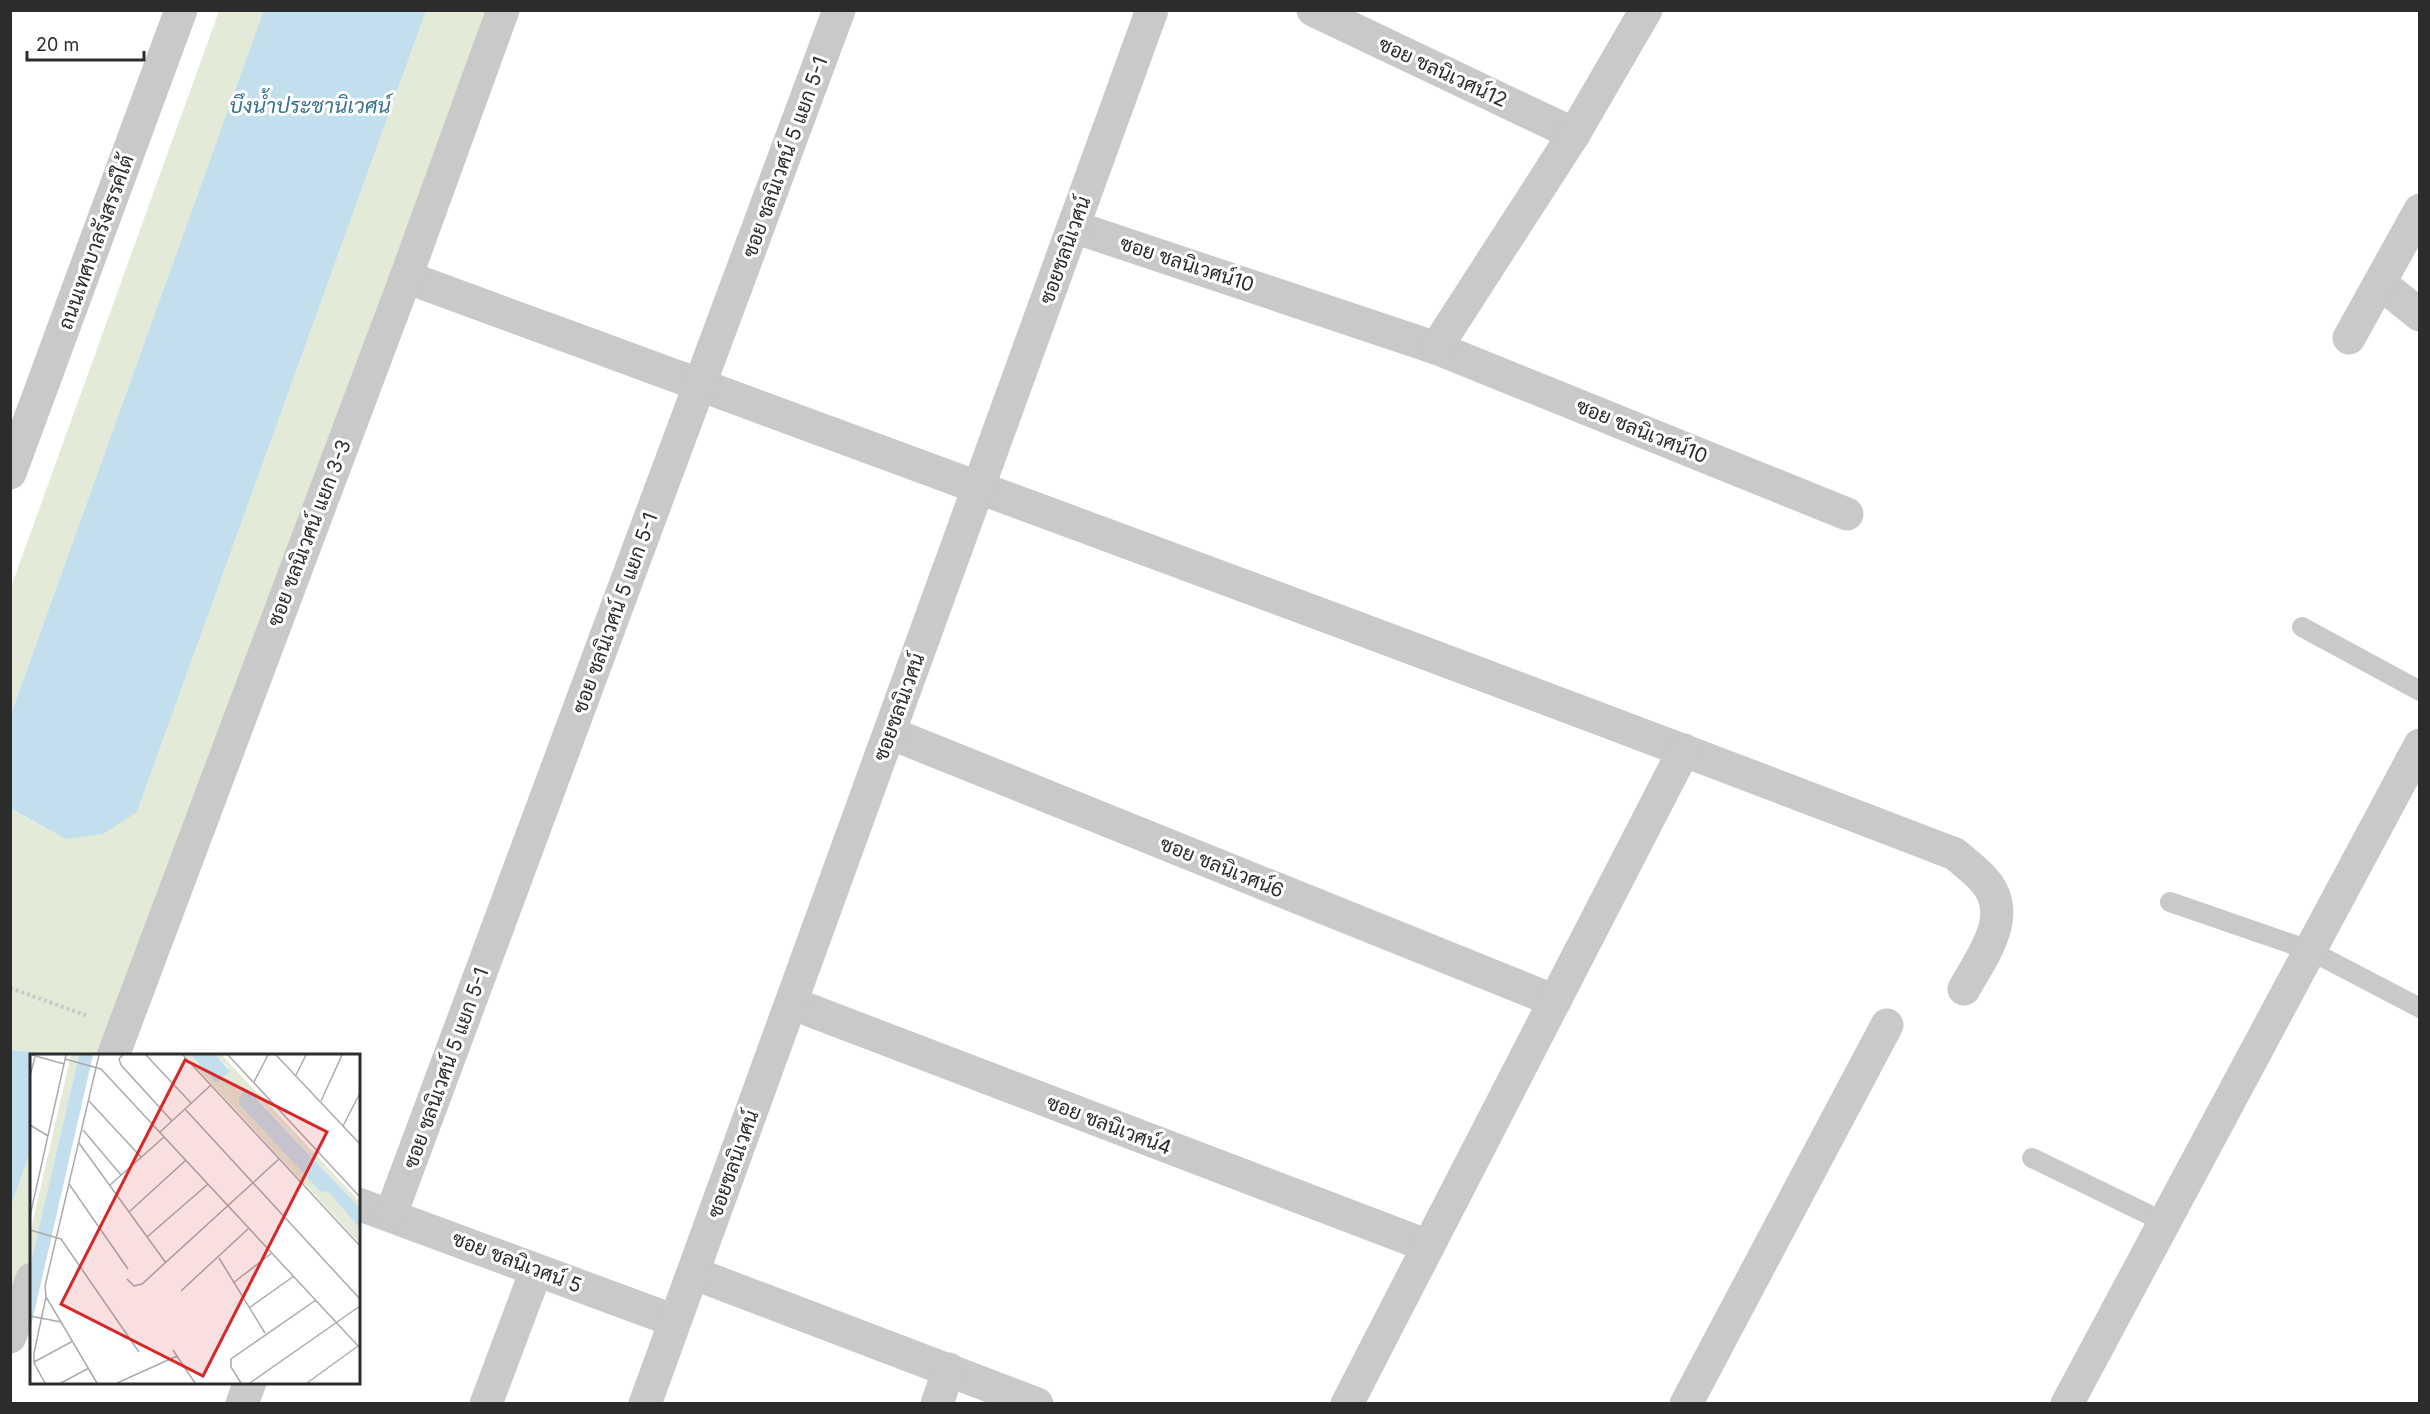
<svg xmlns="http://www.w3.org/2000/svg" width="2430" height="1414" viewBox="0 0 2430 1414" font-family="Inter,Sarabun,sans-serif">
<rect width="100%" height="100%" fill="#fff"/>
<!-- green -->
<g fill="#e3ead8">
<polygon points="219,11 264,11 11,714 10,590"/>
<polygon points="426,11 486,11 104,1055 46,1055 45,1053 11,1050 10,809 66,839 137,812"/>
<polygon points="31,1150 31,1254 11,1311 11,1205"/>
</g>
<!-- water -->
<g fill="#c3deec">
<polygon points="264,10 426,11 137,812 103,834 66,839 11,809 11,714"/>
<polygon points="11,1050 45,1053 46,1055 32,1056 31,1150 11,1205"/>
</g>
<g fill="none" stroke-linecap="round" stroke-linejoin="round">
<!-- path -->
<polyline stroke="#c9c9c9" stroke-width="4" stroke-dasharray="3 3" stroke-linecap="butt" points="10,988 88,1016"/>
<!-- lane -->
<g stroke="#c9c9c9" stroke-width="20">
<polyline points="2302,627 2420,691"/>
<polyline points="2170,902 2309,950 2420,1008"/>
<polyline points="2032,1158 2164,1222"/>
</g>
<!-- street -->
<g stroke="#c9c9c9" stroke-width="33">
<polyline points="1313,10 1574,134"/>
<polyline points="1074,227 1436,348 1847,514"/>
<path d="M406,277C923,467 1440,656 1955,854C1964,862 1975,870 1983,879C2016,914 1982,956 1964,989"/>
<polyline points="2380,283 2420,315"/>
<polyline points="2349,338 2420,210"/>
<polyline points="1436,348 1574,134 1646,10"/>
<polyline points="10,473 181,10"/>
<polyline points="890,733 1555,1001"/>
<polyline points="791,1003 1428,1246"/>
<polyline points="113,1056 406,277 503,10"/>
<polyline points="358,1204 675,1321"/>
<polyline points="391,1214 839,10"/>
<polyline points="693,1273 1037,1404"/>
<polyline points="10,1337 32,1279"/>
<polyline points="242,1404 250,1382"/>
<polyline points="486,1404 536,1271"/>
<polyline points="645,1404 1152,10"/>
<polyline points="937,1404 949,1369"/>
<polyline points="1347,1404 1684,750"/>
<polyline points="1686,1404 1887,1025"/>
<polyline points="2067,1404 2420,745"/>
</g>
</g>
<g text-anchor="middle" stroke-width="6" stroke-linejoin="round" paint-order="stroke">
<!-- street labels -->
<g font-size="20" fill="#2c2c2c" stroke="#fff">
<text transform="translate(1443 72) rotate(25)" y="7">ซอย ชลนิเวศน์12</text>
<text transform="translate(785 157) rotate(-70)" y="7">ซอย ชลนิเวศน์ 5 แยก 5-1</text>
<text transform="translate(96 242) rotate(-70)" y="7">ถนนเทศบาลรังสรรค์ใต้</text>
<text transform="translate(1065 250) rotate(-70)" y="7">ซอยชลนิเวศน์</text>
<text transform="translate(1187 264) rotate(18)" y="7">ซอย ชลนิเวศน์10</text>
<text transform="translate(1642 431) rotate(22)" y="7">ซอย ชลนิเวศน์10</text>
<text transform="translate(309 533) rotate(-69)" y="7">ซอย ชลนิเวศน์ แยก 3-3</text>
<text transform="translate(615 613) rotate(-70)" y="7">ซอย ชลนิเวศน์ 5 แยก 5-1</text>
<text transform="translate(899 707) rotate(-70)" y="7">ซอยชลนิเวศน์</text>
<text transform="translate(1222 867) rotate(22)" y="7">ซอย ชลนิเวศน์6</text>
<text transform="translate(446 1068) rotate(-70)" y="7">ซอย ชลนิเวศน์ 5 แยก 5-1</text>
<text transform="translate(1109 1125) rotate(21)" y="7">ซอย ชลนิเวศน์4</text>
<text transform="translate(733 1164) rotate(-70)" y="7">ซอยชลนิเวศน์</text>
<text transform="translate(517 1262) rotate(21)" y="7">ซอย ชลนิเวศน์ 5</text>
</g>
<!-- water labels -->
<g font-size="21" font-style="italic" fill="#387390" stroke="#fff">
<text x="310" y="113">บึงน้ำประชานิเวศน์</text>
</g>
</g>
<!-- overview -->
<g transform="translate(30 1054)">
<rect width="330" height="330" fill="#fff"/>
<path d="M41,1H49L0,212V180ZM155,1H161L186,29L199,14L186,1H192L330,148V154L219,36L208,46L290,137H299L330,175V190Z" fill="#e3ead8"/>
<path d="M49,1H63L0,277V212ZM161,1H186L200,17L186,29ZM218,36L330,154V175L299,138L290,137L209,50V42Z" fill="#c3deec"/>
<path fill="none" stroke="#ababab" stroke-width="1.5" d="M2,1L34,10M93,1L89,5L91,11L142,67M116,1L161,49M153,1L330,192M198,1L330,143M246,1L330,90M35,5L71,15L330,294M266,21L276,1M0,22L5,3M224,28L238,1M59,47L111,103M291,47L312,1M155,55L330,245M0,71L18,82M313,72L330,39M53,76L91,121M130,78L181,31M49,89L136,209M39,130L98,215M80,131L134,83M99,158L156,106M0,162L36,1M0,176L31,185L109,298M117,183L178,130M189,204L235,279M97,225L104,232L112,230L249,105M203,229L242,199M151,237L219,174M219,254L264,222M0,262L31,268L67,329M31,268L16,243L15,232L69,1M143,296L165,329M4,308L43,287M15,329L4,309V299L16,243M31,329L59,314M87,329L147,302M211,329L201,313V305L286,246M220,329L330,252M277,329L328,292"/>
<path fill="#d62828" fill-opacity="0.15" stroke="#d62828" stroke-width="3" d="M155,6L297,78L173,322L31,250Z"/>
<rect width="330" height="330" fill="none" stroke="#2c2c2c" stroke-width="3"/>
</g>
<!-- border -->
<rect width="2430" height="1414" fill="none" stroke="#2c2c2c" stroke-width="24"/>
<!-- scale -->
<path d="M27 51v9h117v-9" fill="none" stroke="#2c2c2c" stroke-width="3"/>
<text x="36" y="51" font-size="18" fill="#2c2c2c" stroke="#ffffff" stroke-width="4.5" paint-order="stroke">20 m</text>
</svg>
